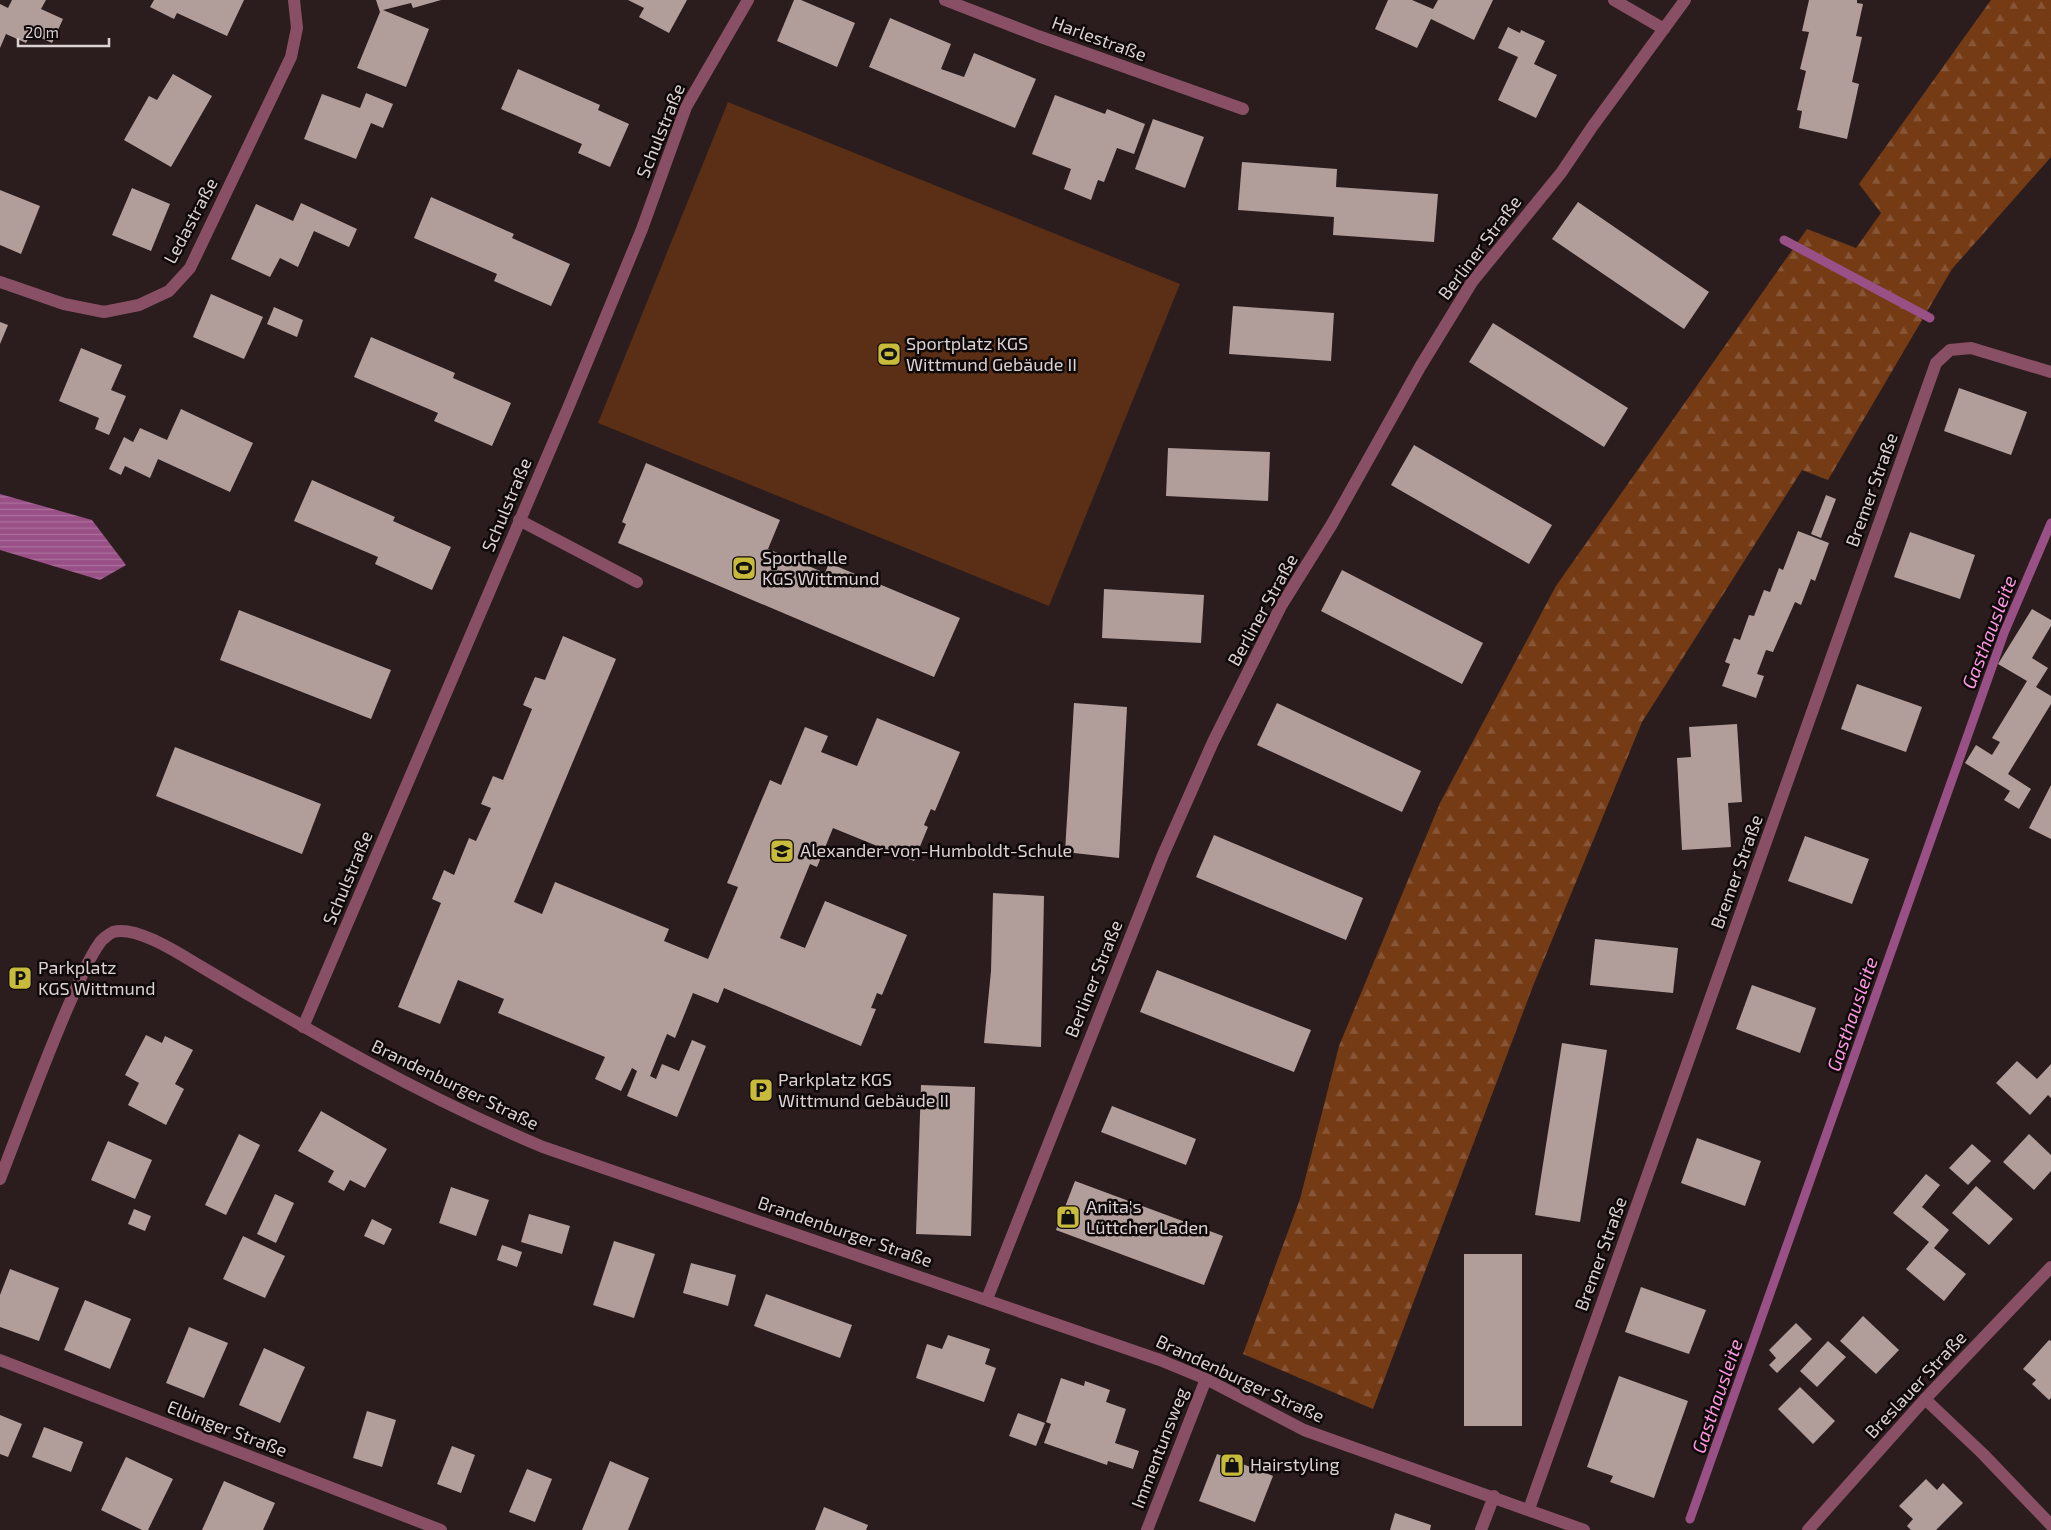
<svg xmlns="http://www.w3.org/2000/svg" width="2051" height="1530" viewBox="0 0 2051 1530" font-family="'Exo 2',sans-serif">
<defs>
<pattern id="forest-firs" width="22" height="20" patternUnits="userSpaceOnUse" patternTransform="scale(1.25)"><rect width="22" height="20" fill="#753b15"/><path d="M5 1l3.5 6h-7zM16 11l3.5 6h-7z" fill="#885636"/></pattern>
<pattern id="water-rules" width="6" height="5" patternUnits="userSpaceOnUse" patternTransform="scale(1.25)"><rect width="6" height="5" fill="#995087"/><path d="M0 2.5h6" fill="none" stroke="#ab709c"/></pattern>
</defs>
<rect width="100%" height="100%" fill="#2b1d1e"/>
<!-- forest -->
<polygon fill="url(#forest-firs)" points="1991,0 2051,0 2051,157 1952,269 1828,480 1802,470 1642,722 1533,986 1373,1409 1243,1354 1300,1199 1339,1046 1440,803 1556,586 1807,229 1856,248 1881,213 1859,184"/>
<!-- garden -->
<polygon fill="#5a2f15" points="728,102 1180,284 1049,606 598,423"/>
<!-- water -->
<polygon fill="url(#water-rules)" points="0,494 92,520 126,565 100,580 0,550"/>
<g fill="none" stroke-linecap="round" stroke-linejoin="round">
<!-- stream -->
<g stroke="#995087" stroke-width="9">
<polyline points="1784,240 1930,318"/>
<polyline points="1690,1519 2004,633 2051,523"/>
</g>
</g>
<!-- building -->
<g fill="#b19e9b">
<polygon points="12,0 46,0 41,9 63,19 52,43 31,33 26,43 6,34 0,48 0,4 8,8"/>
<polygon points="154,0 244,0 227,36 177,13 174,19 150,7"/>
<polygon points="376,0 441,0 413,8 411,3 383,10 429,29 406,87 357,68 380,12"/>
<polygon points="628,0 687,0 669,33 639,17 644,8"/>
<polygon points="794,0 801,0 855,23 837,67 777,41"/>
<polygon points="1388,0 1412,0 1433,9 1438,0 1493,0 1474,40 1431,19 1417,48 1375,29"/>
<polygon points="1809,0 1857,0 1857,3 1863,4 1856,36 1862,37 1852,82 1859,84 1847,139 1799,128 1802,111 1797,110 1806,71 1800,69 1809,32 1802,31"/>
<polygon points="890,18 951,44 941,69 964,77 974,53 1036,79 1015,128 869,67"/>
<polygon points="1508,27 1520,33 1521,30 1545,41 1534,64 1557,75 1536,118 1498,100 1518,57 1498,48"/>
<polygon points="518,69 600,105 598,110 629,124 610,167 578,153 582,144 501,109"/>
<polygon points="173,74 212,96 171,167 124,140 149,96 157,100"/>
<polygon points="366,93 393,104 383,128 371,123 356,159 304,139 322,94 360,108"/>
<polygon points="1055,95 1105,114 1107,109 1145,124 1134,154 1117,148 1104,182 1098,180 1091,200 1064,189 1071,169 1032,154"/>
<polygon points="1153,119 1204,137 1185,188 1135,169"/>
<polygon points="1242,162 1337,169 1336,187 1438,194 1434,242 1333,235 1334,217 1238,210"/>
<polygon points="132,188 170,204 151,251 112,235"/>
<polygon points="0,190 40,206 21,254 0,245"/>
<polygon points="431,197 514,234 512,238 570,264 551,306 494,281 497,274 414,238"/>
<polygon points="1578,202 1709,292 1684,329 1552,239"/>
<polygon points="301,203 357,229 349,247 314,231 298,267 280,258 270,277 231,259 256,204 293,221"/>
<polygon points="211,294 263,317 244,359 193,337"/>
<polygon points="1233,306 1334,313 1331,361 1229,354"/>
<polygon points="274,307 303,320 297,337 267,324"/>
<polygon points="0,322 8,325 0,344"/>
<polygon points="1493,323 1628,408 1604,447 1469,362"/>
<polygon points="371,337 455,373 453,378 511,403 492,446 434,421 438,413 354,377"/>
<polygon points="81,348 122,365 111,390 126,396 109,435 95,429 99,418 59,401"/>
<polygon points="1959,388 2027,412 2011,455 1944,431"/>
<polygon points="181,409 253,443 230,492 158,459 150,478 125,466 121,475 109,469 124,437 133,442 140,428 167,440"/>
<polygon points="1414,445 1552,525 1529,564 1391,485"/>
<polygon points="1168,448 1270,452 1268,501 1166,496"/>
<polygon points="646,463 780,520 768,549 825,573 829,563 960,618 934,677 618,543 626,524 622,522"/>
<polygon points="312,480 395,517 393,521 451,547 432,590 375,564 378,557 294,521"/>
<polygon points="1826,495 1836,499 1821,538 1811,534"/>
<polygon points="1798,531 1829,543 1815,581 1811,579 1801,605 1795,602 1773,652 1766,650 1757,674 1764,676 1756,698 1722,686 1730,664 1725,662 1734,638 1740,640 1749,615 1754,616 1764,590 1770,592 1779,568 1783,570"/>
<polygon points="1910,532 1975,555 1960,599 1894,577"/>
<polygon points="1342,570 1483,643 1462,684 1321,611"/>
<polygon points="1104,589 1204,595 1201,643 1102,638"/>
<polygon points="2032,609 2051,620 2051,626 2032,658 2048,668 2036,687 2051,696 2051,704 2008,774 2031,789 2019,809 2004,800 2010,791 1965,763 1976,745 1992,755 2000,742 1992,738 2027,681 1998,664"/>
<polygon points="239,610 391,670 371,719 220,660"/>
<polygon points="563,636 616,659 514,902 542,914 555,882 669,929 664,941 708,959 738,887 727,883 770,780 781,785 805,727 828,736 821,752 857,766 877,718 960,752 935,811 931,809 924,825 928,827 914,861 833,828 817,867 810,864 780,938 805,948 825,901 907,935 882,995 877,993 871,1008 876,1009 861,1046 724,988 718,1003 693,993 675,1038 667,1034 650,1076 656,1079 662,1064 679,1071 692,1040 706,1046 677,1117 627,1096 637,1071 632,1068 621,1091 595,1079 605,1057 498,1013 504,999 458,980 440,1024 398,1007 441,903 432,899 444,870 454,875 469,838 476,841 491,808 481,804 493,776 503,780 532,709 523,705 535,677 545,680"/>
<polygon points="1857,684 1922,707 1906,752 1841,729"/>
<polygon points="1074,703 1127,707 1119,858 1065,852"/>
<polygon points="1277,703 1421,771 1402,812 1257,745"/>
<polygon points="1737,724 1742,802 1728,803 1731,847 1682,850 1677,758 1691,757 1689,727"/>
<polygon points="175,747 321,804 302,854 156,796"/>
<polygon points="2051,785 2051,839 2029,828"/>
<polygon points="1214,835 1363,898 1346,940 1196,877"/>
<polygon points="1805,836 1869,859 1852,904 1788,881"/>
<polygon points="993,893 1044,896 1041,1047 984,1043 991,971"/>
<polygon points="1595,939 1678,948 1673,993 1590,985"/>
<polygon points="1157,970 1311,1030 1294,1072 1140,1012"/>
<polygon points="1752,985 1816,1008 1800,1053 1736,1029"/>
<polygon points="146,1035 162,1043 165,1036 193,1050 175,1084 184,1089 166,1125 128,1105 139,1083 125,1075"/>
<polygon points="1562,1043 1607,1050 1580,1222 1535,1215"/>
<polygon points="2017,1061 2037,1079 2051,1064 2051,1098 2048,1095 2030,1115 1996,1083"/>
<polygon points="921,1085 975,1087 971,1236 916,1234"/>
<polygon points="1112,1106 1196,1139 1186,1165 1101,1132"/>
<polygon points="321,1111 387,1149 365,1188 350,1180 344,1191 328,1182 334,1171 298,1151"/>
<polygon points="239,1134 260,1145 226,1215 205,1205"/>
<polygon points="2029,1134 2051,1155 2051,1171 2034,1190 2003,1162"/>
<polygon points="1697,1138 1761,1161 1745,1206 1681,1183"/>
<polygon points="108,1141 152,1160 135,1199 91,1180"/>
<polygon points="1972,1144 1991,1161 1968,1185 1949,1168"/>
<polygon points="1926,1174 1940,1185 1922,1207 1949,1230 1934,1248 1966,1274 1944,1301 1906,1269 1929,1242 1893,1213"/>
<polygon points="1075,1181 1223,1236 1204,1285 1056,1230"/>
<polygon points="1976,1186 2013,1219 1989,1245 1952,1213"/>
<polygon points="451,1187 489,1200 476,1236 439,1223"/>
<polygon points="275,1194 294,1203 276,1243 257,1234"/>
<polygon points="134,1209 151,1216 145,1231 128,1224"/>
<polygon points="529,1214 570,1226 562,1254 521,1242"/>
<polygon points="372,1219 392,1229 384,1245 364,1236"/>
<polygon points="243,1236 285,1256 265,1298 223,1279"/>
<polygon points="614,1241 655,1254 634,1318 593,1305"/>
<polygon points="502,1245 522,1252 517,1267 497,1260"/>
<rect x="1464" y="1254" width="58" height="172"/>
<polygon points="691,1263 736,1275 728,1306 683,1293"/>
<polygon points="10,1269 59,1288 39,1341 0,1327 0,1295"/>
<polygon points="1641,1287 1706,1310 1689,1354 1625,1332"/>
<polygon points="766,1294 852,1325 840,1358 754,1326"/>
<polygon points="85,1300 131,1319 110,1369 64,1350"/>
<polygon points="1863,1316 1899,1350 1876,1374 1840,1341"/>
<polygon points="1796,1323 1812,1339 1777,1373 1769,1365 1776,1358 1769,1350"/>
<polygon points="189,1327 228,1343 204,1398 166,1383"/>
<polygon points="948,1335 990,1349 985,1364 996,1368 984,1402 916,1378 927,1344 942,1349"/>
<polygon points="2049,1340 2051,1341 2051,1398 2049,1400 2032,1384 2036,1380 2023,1369"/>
<polygon points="1828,1341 1846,1357 1817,1387 1800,1371"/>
<polygon points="264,1348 305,1367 280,1423 239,1405"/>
<polygon points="1619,1376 1688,1401 1654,1498 1610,1482 1613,1476 1587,1467"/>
<polygon points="1061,1378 1084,1386 1085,1381 1110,1390 1106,1402 1126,1409 1115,1443 1139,1451 1133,1469 1108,1461 1107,1465 1044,1443 1051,1424 1046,1422"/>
<polygon points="1800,1387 1835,1421 1813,1444 1778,1409"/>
<polygon points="367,1411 396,1420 382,1467 353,1458"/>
<polygon points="1018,1413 1045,1423 1036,1446 1009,1436"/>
<polygon points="0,1415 22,1424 8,1457 0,1454"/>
<polygon points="44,1427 83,1442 71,1472 32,1457"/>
<polygon points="452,1446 475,1455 461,1493 437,1484"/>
<polygon points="1217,1454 1273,1476 1255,1522 1199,1501"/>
<polygon points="126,1457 173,1479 148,1530 142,1530 101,1510"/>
<polygon points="610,1461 649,1478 628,1530 582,1530"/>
<polygon points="527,1469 552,1479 535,1522 509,1512"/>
<polygon points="1926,1479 1937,1490 1943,1483 1963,1503 1936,1530 1911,1530 1907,1526 1913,1519 1899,1506"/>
<polygon points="224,1481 275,1503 263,1530 202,1530"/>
<polygon points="824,1507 868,1525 866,1530 815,1530"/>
<polygon points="1395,1513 1431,1525 1430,1530 1390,1530"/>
</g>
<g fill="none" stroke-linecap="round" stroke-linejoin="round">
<!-- lane -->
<polyline stroke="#884f65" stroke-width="12" points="519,520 637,582"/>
<!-- street -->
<g stroke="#884f65" stroke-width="12">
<polyline points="945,0 1038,36 1243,109"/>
<polyline points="1614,0 1664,29"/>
<polyline points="0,282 64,304 104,312 139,305 169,291 190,268 291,57 297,28 294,0"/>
<polyline points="303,1027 568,408 642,229 686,107 748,0"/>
<path d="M0,1179C22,1122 43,1065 67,1009C77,987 85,964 99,944C101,940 109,934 113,932C136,925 180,954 200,966C311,1032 423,1097 543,1147L1160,1360L1206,1379L1304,1430L1584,1530"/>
<polyline points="987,1299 1163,855 1213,742 1281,606 1332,524 1420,367 1472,282 1561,173 1592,127 1685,0"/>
<polyline points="0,1360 441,1530"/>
<polyline points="1925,1399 1983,1454 2051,1525"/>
<polyline points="1529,1509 1936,363 1950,350 1971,348 2051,372"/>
<polyline points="1147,1530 1206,1379"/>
<polyline points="1481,1530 1494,1496"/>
<polyline points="1808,1530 1925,1399 2051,1267"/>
</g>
</g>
<!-- icons -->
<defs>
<g id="stadium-square" transform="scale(1.25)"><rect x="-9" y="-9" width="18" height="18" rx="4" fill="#c8bb3b" stroke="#0f0909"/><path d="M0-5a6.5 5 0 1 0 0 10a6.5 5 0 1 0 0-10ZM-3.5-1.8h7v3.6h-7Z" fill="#111"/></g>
<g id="school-square" transform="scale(1.25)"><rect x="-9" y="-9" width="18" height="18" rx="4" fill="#c8bb3b" stroke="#0f0909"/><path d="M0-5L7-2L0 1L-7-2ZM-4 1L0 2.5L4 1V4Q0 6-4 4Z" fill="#111"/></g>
<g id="parking-square" transform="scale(1.25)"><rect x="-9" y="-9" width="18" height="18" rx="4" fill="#c8bb3b" stroke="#0f0909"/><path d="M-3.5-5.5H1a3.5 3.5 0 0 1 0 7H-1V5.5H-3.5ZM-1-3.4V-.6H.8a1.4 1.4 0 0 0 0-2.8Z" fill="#111"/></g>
<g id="shop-square" transform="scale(1.25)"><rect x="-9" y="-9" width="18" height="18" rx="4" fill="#c8bb3b" stroke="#0f0909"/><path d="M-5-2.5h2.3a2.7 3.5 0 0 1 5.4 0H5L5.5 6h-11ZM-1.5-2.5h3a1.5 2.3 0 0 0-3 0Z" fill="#111"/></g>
</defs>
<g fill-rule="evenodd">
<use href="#stadium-square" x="889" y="354"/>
<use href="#stadium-square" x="744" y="568"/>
<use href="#school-square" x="782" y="851"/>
<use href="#parking-square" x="20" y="978"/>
<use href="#parking-square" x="761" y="1090"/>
<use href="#shop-square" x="1068" y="1217"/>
<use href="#shop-square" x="1232" y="1465"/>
</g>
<g text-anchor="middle" stroke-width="5" stroke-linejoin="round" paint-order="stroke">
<!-- street labels -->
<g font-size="18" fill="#dcd2d3" stroke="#0f0909">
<text transform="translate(1099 39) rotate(20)" y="6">Harlestraße</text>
<text transform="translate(661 131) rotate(-68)" y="6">Schulstraße</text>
<text transform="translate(191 221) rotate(-62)" y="6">Ledastraße</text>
<text transform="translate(1480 248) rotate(-53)" y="6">Berliner Straße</text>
<text transform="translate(1872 490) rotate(-70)" y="6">Bremer Straße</text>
<text transform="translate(507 505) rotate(-67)" y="6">Schulstraße</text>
<text transform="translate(1263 610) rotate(-61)" y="6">Berliner Straße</text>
<text transform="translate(1737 872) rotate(-70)" y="6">Bremer Straße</text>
<text transform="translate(348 878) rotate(-67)" y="6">Schulstraße</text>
<text transform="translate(1094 979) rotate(-68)" y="6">Berliner Straße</text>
<text transform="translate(455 1085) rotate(26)" y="6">Brandenburger Straße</text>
<text transform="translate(845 1232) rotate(19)" y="6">Brandenburger Straße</text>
<text transform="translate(1601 1254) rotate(-70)" y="6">Bremer Straße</text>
<text transform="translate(1240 1379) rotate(25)" y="6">Brandenburger Straße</text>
<text transform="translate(1916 1385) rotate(-47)" y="6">Breslauer Straße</text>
<text transform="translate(227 1429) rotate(21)" y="6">Elbinger Straße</text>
<text transform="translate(1160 1448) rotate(-69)" y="6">Immentunsweg</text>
</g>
<!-- poi labels -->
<g font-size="18" fill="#dcd2d3" stroke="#0f0909" text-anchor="start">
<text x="906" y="350">Sportplatz KGS<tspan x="906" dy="21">Wittmund Gebäude II</tspan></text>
<text x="762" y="564">Sporthalle<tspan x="762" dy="21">KGS Wittmund</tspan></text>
<text x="800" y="857">Alexander-von-Humboldt-Schule</text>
<text x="38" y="974">Parkplatz<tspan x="38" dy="21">KGS Wittmund</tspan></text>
<text x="778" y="1086">Parkplatz KGS<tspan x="778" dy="21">Wittmund Gebäude II</tspan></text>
<text x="1086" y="1213">Anita's<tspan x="1086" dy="21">Lüttcher Laden</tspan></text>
<text x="1250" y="1471">Hairstyling</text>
</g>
<!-- water labels -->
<g font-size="19" font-style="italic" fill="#fb97e0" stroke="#0f0909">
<text transform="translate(1989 632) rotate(-69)" y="7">Gasthausleite</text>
<text transform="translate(1852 1014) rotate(-71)" y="7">Gasthausleite</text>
<text transform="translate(1717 1396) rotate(-71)" y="7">Gasthausleite</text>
</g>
</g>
<!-- scale -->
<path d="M18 38v8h91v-8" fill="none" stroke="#dcd2d3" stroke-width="2.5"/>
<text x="25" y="38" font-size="15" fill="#dcd2d3" stroke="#0f0909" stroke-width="4" paint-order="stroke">20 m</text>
</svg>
